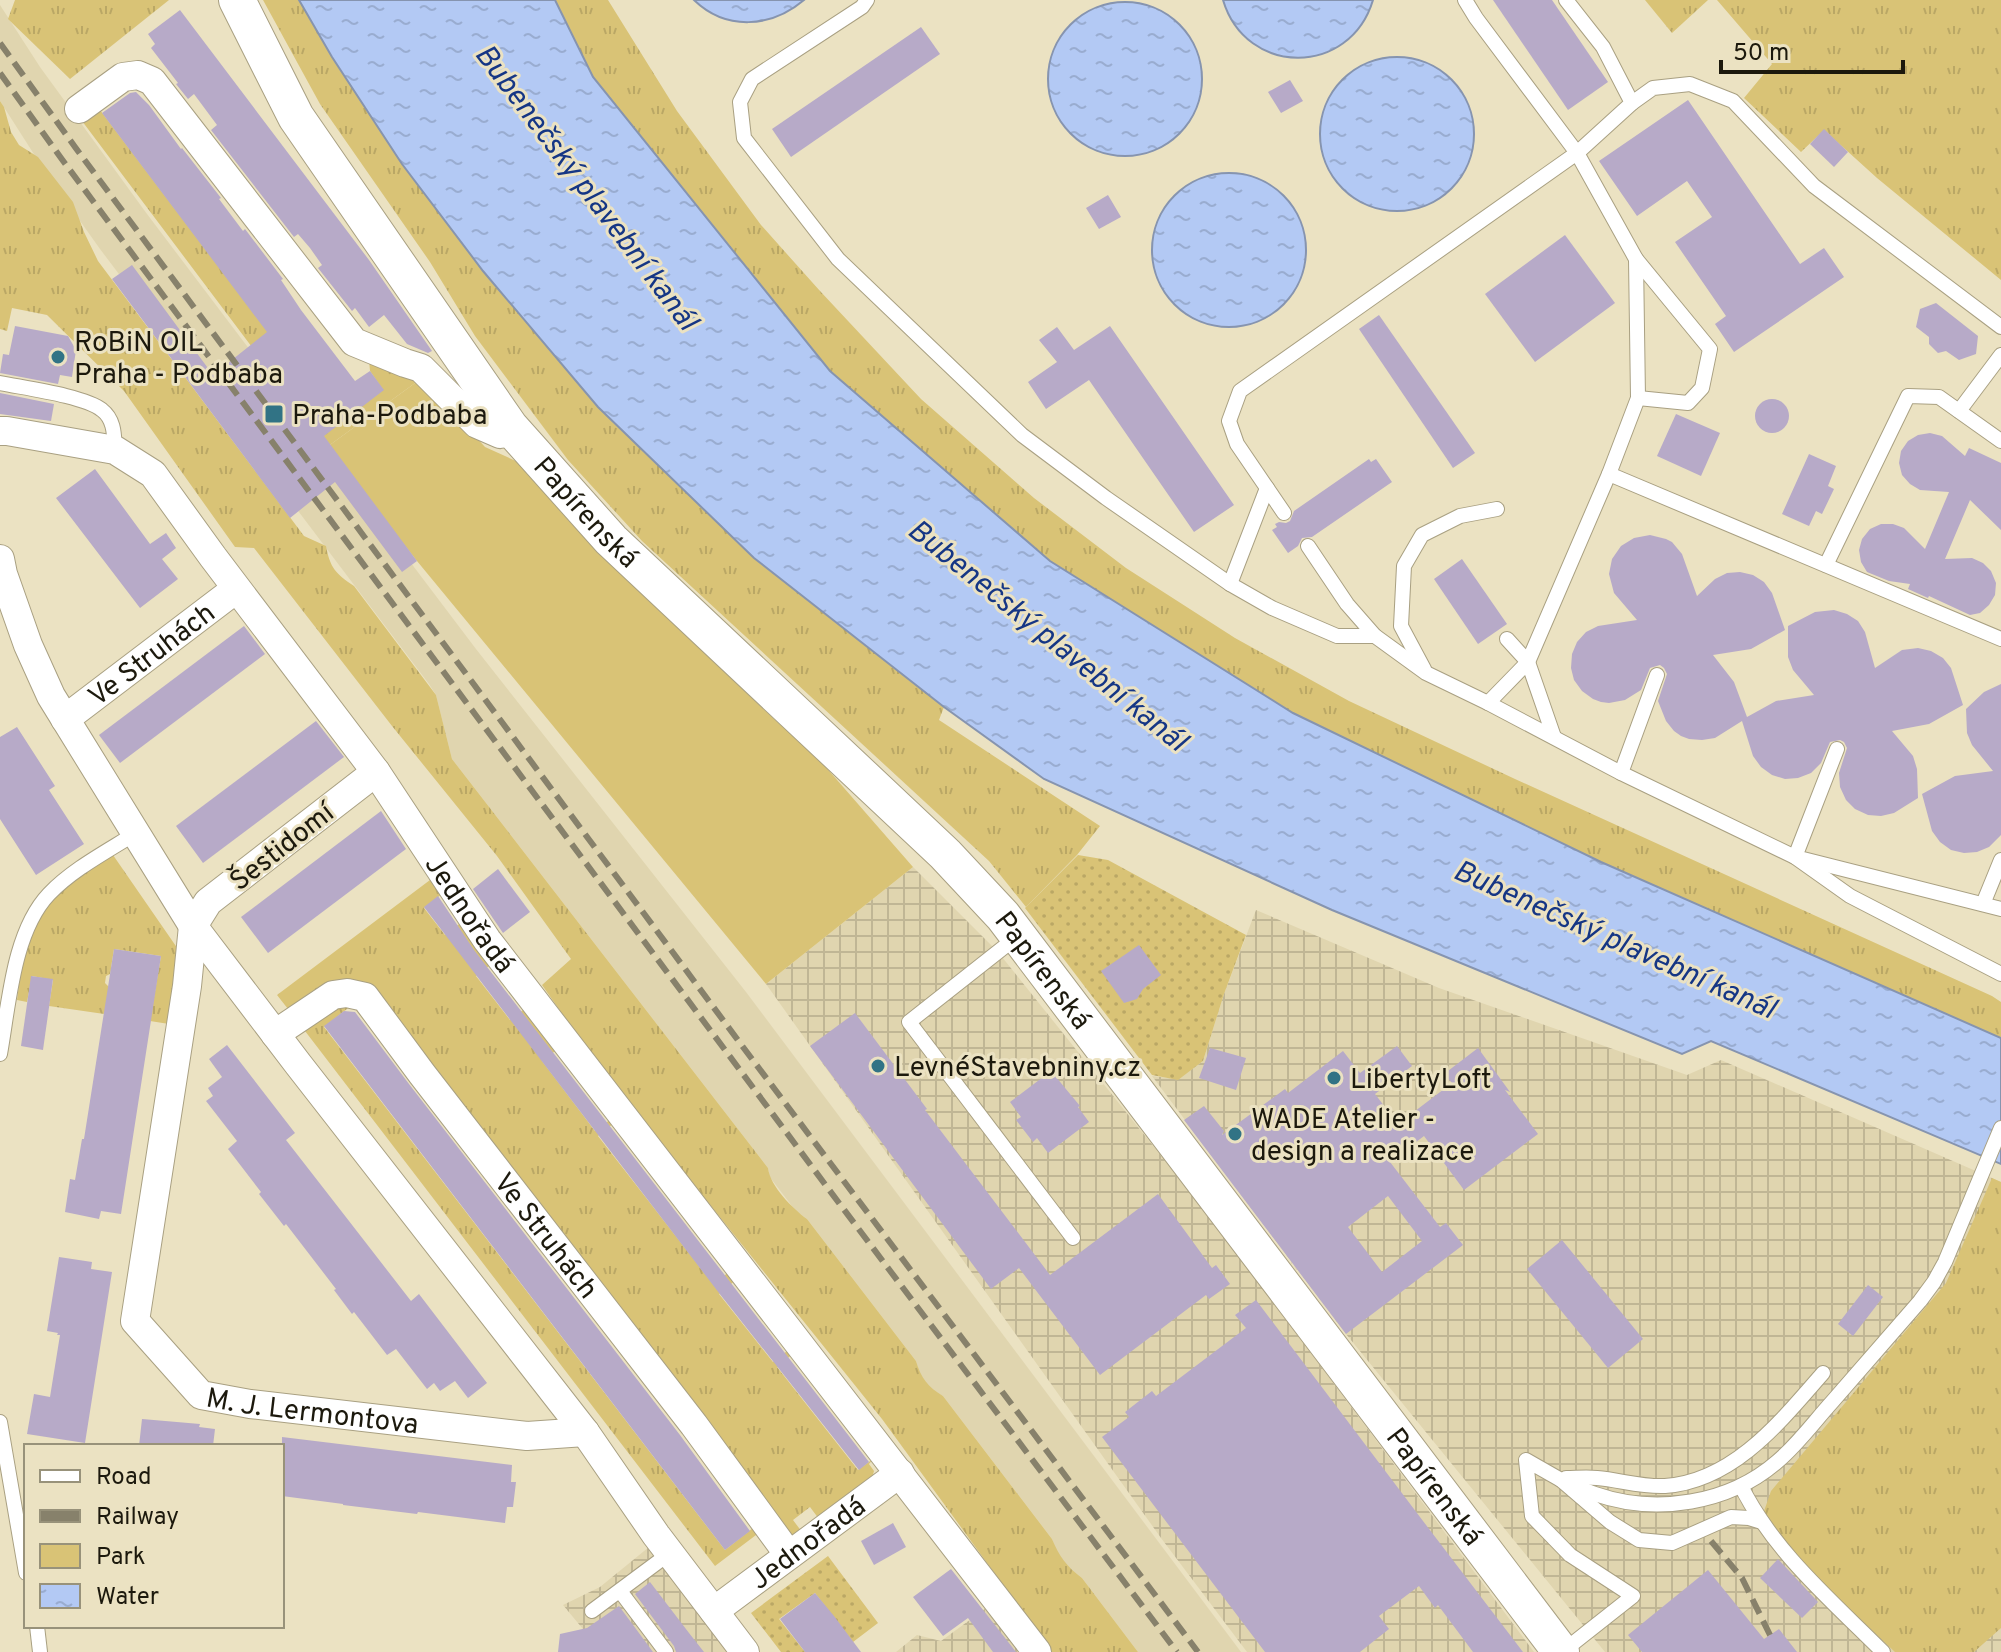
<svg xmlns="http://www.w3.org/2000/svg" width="2001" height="1652" viewBox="0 0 2001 1652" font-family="Overpass,sans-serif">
<defs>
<pattern id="industrial-grid" width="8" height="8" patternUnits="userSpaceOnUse" patternTransform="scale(2)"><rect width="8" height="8" fill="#e0d5af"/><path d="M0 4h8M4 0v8" fill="none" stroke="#c0b695"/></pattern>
<pattern id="grass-tufts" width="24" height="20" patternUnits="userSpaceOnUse" patternTransform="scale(2)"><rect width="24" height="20" fill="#d9c376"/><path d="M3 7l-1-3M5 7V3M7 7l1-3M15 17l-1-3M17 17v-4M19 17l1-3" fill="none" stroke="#baa765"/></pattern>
<pattern id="garden-dots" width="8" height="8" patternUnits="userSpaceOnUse" patternTransform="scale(2)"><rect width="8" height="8" fill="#d9c376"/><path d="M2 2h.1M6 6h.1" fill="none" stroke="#baa765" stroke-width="1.8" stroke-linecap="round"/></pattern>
<pattern id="water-ripples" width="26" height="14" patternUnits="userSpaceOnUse" patternTransform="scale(2)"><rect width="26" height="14" fill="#b3c9f4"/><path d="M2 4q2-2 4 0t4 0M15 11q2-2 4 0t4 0" fill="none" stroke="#99acd0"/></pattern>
</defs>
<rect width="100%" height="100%" fill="#ebe2c2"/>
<!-- industrial -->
<g fill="url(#industrial-grid)">
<polygon points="913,867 998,952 1202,1207 1534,1652 1247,1652 1161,1538 766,984"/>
<polygon points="1256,910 1439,988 1687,1075 1721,1060 2001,1182 2001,1652 1605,1652 1346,1334 1298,1270 1296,1270 1293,1263 1291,1264 1291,1261 1152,1076 1178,1079 1203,1061 1224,994"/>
<polygon points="649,1547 730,1652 602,1652 563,1605 600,1587"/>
<polygon points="1008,1592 1052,1652 896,1652 917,1635 941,1641"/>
</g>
<!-- built -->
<polygon fill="#e0d5af" points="0,5 40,67 147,214 476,649 746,992 1241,1652 1138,1652 1082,1578 1070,1569 1058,1555 1052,1539 943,1396 929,1388 920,1375 916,1361 807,1219 795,1210 769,1176 768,1168 452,759 436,695 429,684 100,249 46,173 0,101"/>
<!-- grass -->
<g fill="url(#grass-tufts)" fill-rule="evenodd">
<polygon points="15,0 169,0 70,79 8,19"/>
<polygon points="263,0 299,0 332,57 402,164 483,271 598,407 754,558 944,707 939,720 1100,826 1077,855 1026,907 989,861 642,541 568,460 475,336 430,262 320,104"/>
<polygon points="555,0 608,0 677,111 761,225 820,291 921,399 1034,498 1126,568 1235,638 1349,701 1515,779 1992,996 2001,1002 2001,1038 1601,862 1293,713 1050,561 830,371 593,77"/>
<polygon points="1645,0 1708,0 1672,33"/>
<polygon points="1717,0 2001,0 2001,280 1877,178 1824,130 1801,152 1744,98 1772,64"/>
<path d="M0,101L4,107L11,132L19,145L38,157L73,202L84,232L98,261L304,536L326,546C330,568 336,574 354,586L436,695L452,759L768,1168C770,1186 793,1209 807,1219L916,1361C921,1378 928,1387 943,1396L1052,1539C1059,1556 1067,1567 1082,1578L1138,1652H1052L882,1419L601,1069L542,985L571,959L497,856L392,726L254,548L235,547L124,391L47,315L12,308L7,331L0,329Z"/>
<polygon points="100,110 312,390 383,390 370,371 369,360 422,378 327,447 82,121"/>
<path d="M113,855L180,952L169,1024L150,1021L161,956L114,949L110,974L106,976L105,983L108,986L111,1015L49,1006L53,980L32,976L27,1002L17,1000C20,978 22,953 31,932C49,896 80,876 113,855Z"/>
<path d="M434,877L737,1279L719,1294L773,1362L791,1348L795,1352L777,1367L858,1470L873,1459L869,1464L874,1471L872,1478L819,1519L810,1507L793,1520L802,1532L792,1540L347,980C323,980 306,996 288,1009L277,995ZM442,894L463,921L445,935L424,908ZM493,963L527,1007L510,1020L476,976ZM558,1049L611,1119L595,1131L542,1061ZM614,1123L729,1272L713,1284L598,1136Z"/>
<polygon points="350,997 384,1046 352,1005 324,1027 725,1550 753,1528 764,1529 715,1566 305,1031"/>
<polygon points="1992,1178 2001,1182 2001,1628 1974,1652 1895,1652 1813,1576 1762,1517 1771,1491 1946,1283"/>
</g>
<!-- park -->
<polygon fill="#d9c376" points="422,378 485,447 518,462 570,522 635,586 774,719 817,757 913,867 766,984 417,561 327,447"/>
<!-- garden -->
<g fill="url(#garden-dots)">
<polygon points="1078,855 1108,860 1246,935 1224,994 1203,1061 1178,1080 1152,1075 1025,908"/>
<polygon points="828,1556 878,1623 853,1642 815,1593 779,1619 805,1652 781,1652 751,1613"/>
</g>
<!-- water -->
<g fill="url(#water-ripples)" stroke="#8694af" stroke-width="2">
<polygon points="299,0 555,0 593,77 830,371 1050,561 1293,713 1601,862 2001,1038 2001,1164 1711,1041 1682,1054 1332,910 1044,779 944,707 754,558 598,407 483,271 402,164 332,57"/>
<path d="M694,0H804C771,28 726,31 694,0Z"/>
<path d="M1223,0H1373C1350,77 1246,77 1223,0Z"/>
<circle cx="1125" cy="79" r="77"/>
<circle cx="1397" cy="134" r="77"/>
<circle cx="1229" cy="250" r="77"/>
</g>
<!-- building -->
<g fill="#b7aac8" fill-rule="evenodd">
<polygon points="1493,0 1552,0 1608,82 1568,110"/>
<polygon points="180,10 369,260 432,351 428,353 407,344 384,315 369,327 355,308 352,311 318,268 322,265 310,248 298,234 294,237 211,130 217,125 194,94 188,99 176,84 178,83 151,48 155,44 148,34"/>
<polygon points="921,27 940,54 791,157 772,129"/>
<polygon points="1290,80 1303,101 1281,113 1268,92"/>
<polygon points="136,92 149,105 181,149 182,148 221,198 219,199 243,231 245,229 283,279 281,280 301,310 355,381 370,371 384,390 324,436 417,561 402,572 335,482 290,518 112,279 132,265 213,375 267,332 102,113 130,93"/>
<polygon points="1688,100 1800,264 1824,248 1844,277 1734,352 1715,324 1726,316 1675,242 1712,217 1687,181 1637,216 1599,161"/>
<polygon points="1824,129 1848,152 1834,167 1810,144"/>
<polygon points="1108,195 1121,217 1099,229 1086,208"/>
<polygon points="1565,235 1615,303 1535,362 1485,294"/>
<polygon points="1936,303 1978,336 1976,354 1959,360 1946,351 1938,353 1929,344 1929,337 1916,327 1920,309"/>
<polygon points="1379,315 1475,453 1453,468 1359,329"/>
<polygon points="15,326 68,336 76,350 72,377 60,375 58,384 0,373 3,354 9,355"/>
<polygon points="1110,326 1234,505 1194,532 1089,380 1046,409 1028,382 1057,362 1039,340 1057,327 1074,350"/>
<polygon points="0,393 54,404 51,421 0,414"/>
<circle cx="1772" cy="416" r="17"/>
<polygon points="1676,414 1720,433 1701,476 1657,456"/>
<polygon points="1930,433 1942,436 1965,456 1969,448 2001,463 2001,530 1970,500 1945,559 1972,558 1983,563 1991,571 1996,583 1995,595 1989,605 1980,613 1970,615 1929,596 1928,598 1908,589 1910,584 1889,581 1867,572 1861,562 1859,550 1862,539 1870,529 1881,524 1893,524 1904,528 1925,549 1949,492 1920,490 1910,484 1902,475 1899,463 1901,451 1908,441 1918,435"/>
<polygon points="1809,454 1836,466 1828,486 1834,489 1822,514 1816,511 1809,526 1782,514"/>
<polygon points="1369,459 1371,462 1376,459 1392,482 1312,537 1302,538 1298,546 1288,553 1272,530 1277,527 1275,524 1279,522 1286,523 1290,521 1294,511"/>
<polygon points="95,469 150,544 166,533 176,548 162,559 178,579 140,608 56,498"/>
<polygon points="1650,535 1666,539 1672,542 1682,554 1697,596 1715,579 1727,573 1740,572 1753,575 1764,582 1772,593 1785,630 1751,649 1713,655 1734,682 1747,717 1776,701 1814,695 1793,670 1788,657 1788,626 1815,612 1834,610 1847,614 1858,621 1865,632 1875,668 1902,650 1918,648 1931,651 1943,658 1951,668 1963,705 1929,724 1892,731 1913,756 1917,769 1918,798 1894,813 1881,816 1868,815 1855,809 1846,800 1840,787 1839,773 1847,748 1844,742 1840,740 1830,742 1821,763 1811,773 1798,778 1785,779 1772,775 1761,767 1753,756 1742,721 1715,738 1702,740 1689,739 1681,736 1674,731 1666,721 1658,701 1667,674 1664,668 1660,665 1650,668 1641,690 1625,700 1609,703 1601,702 1593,699 1582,691 1574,680 1571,668 1572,654 1577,642 1586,632 1598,626 1637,620 1614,593 1609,574 1612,559 1621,546 1634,538"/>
<polygon points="1462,559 1507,624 1478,644 1434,579"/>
<polygon points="244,626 265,654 120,763 99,735"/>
<polygon points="2001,684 2001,835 1989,847 1977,852 1964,853 1951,850 1940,842 1932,831 1922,794 1955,776 1993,771 1972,745 1967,733 1966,709 1984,692"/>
<polygon points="316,721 344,757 203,863 176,826"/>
<polygon points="17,727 55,786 49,790 84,844 36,875 0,819 0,737"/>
<polygon points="381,811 406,849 268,953 241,917"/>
<polygon points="498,869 530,912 503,933 473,889"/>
<polygon points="438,896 474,950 869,1462 859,1470 719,1293 424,907"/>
<polygon points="1139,945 1161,975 1143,989 1137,999 1124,1003 1101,971"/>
<polygon points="114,949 161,956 121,1214 101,1211 99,1219 65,1212 70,1179 75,1180 82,1139 84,1139"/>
<polygon points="31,976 53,979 43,1050 21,1046"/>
<polygon points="344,1011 355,1012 409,1084 680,1435 750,1531 725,1550 324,1026"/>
<polygon points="855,1013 927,1109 925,1110 1050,1275 1158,1194 1212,1268 1216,1265 1230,1284 1209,1299 1206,1295 1100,1375 1019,1268 991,1289 810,1046"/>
<polygon points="227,1045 295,1133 286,1140 349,1221 411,1301 419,1294 487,1383 468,1398 455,1381 440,1391 434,1383 427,1389 396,1349 387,1355 354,1312 352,1314 334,1290 336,1289 286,1224 284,1226 259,1194 261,1192 228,1149 237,1141 206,1101 213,1096 208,1088 222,1077 209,1059"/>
<path d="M1397,1046L1412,1066L1375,1094L1398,1124L1452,1083L1444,1074L1478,1048L1510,1092L1505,1090L1538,1134L1464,1190L1424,1136L1390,1162L1440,1227L1446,1223L1463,1245L1346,1334L1184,1120L1204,1106L1224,1131L1222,1135L1285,1089L1288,1093L1343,1051L1360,1073ZM1388,1196L1422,1241L1382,1272L1348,1227Z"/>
<polygon points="1210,1048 1246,1058 1236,1090 1199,1078"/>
<polygon points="1051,1071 1080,1106 1078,1107 1089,1122 1048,1153 1037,1138 1033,1142 1016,1120 1021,1117 1010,1102"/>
<polygon points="1562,1240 1643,1339 1608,1368 1527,1269"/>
<polygon points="59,1257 92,1262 91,1269 112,1272 85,1443 27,1434 34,1394 50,1397 60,1335 57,1335 58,1333 47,1331"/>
<polygon points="1868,1285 1883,1297 1853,1336 1838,1324"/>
<polygon points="1256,1300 1423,1521 1523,1652 1473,1652 1438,1605 1435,1608 1419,1586 1379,1616 1389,1629 1360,1652 1265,1652 1102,1437 1129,1417 1125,1412 1152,1391 1156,1396 1246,1328 1235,1315"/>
<polygon points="142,1419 200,1424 199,1427 215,1429 213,1446 139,1446"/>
<polygon points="282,1437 512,1465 511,1482 516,1482 513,1507 507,1507 505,1523 418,1512 417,1514 343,1505 343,1504 282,1496"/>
<polygon points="893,1523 906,1547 874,1565 861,1541"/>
<polygon points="1778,1559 1818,1602 1802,1618 1760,1578"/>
<polygon points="951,1569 1016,1652 993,1652 968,1618 943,1636 913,1597"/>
<polygon points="1708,1570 1764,1639 1779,1629 1797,1652 1642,1652 1628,1635"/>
<polygon points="650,1582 689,1633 704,1652 676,1652 674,1646 635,1594"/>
<polygon points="815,1593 834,1616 861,1652 805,1652 780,1619"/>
<polygon points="619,1606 653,1652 558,1652 560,1634 587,1628"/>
</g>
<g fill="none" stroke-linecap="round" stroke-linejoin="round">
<!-- service casing -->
<g stroke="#a9a082" stroke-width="16">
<g id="service">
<polyline points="867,0 862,7 752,79 740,102 744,138 838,259 1022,435 1106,498 1230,584 1272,608 1337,636 1375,636"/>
<polyline points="1465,0 1476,18 1577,153 1636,259 1638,398 1609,474 1528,662 1488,703"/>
<polyline points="1632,103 1653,88 1690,84 1733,101 1814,186 2001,327"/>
<polyline points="1636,259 1710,349 1702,388 1688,403 1638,398"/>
<path d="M0,383C24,388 85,396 102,410C115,420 114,436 115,450"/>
<polyline points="1959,411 2001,355"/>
<polyline points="1609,474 2001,639"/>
<polyline points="1284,513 1237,444 1229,421 1240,391 1577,153 1632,103 1603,47 1566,0"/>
<polyline points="1308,546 1347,604 1375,636 1426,673 1488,703 1621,773 1795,857 1850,896 2001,974"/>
<polyline points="1826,565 1908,396 1939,397 2001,441"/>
<polyline points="1230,584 1267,488"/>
<polyline points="1507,639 1528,662 1554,737"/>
<polyline points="1424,669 1401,626 1404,566 1422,535 1460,516 1497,509"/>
<polyline points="1837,749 1795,857 2001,909"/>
<polyline points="1621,773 1657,675"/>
<polyline points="1983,904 2001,860"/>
<polyline points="1018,936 909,1022 1073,1238"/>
<path d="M0,1054C9,1004 13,932 49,894C73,869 106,852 136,833"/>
<polyline points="0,1422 26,1573"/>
<path d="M1566,1478C1576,1478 1587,1477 1597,1478C1620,1480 1641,1487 1665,1486C1734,1481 1781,1421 1823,1373"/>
<path d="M1561,1480C1572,1484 1583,1490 1595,1494C1656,1515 1729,1504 1778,1461C1798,1444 1814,1422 1832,1402C1861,1369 1890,1335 1920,1301L1934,1282L1945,1262L2001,1128"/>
<path d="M1741,1486C1774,1552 1831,1600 1883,1652"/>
<polyline points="620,1591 666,1652"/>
<polyline points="592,1611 670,1553"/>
<polyline points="37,1626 40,1652"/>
<polyline points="1562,1652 1633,1596 1570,1555 1532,1516 1526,1460 1561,1480 1610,1522 1639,1540 1672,1543 1731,1517 1749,1518 1762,1522"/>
</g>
</g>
<!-- minor casing -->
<g stroke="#a9a082" stroke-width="30">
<g id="minor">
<polyline points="79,109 123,77 138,75 152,81 354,342 405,363 421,368 477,424 500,434 510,427"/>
<path id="s1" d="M0,431H7L115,450L153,474L213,557L376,772L487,940L1037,1652"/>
<polyline points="0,559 3,574 28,645 51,696 193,926 298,1064 585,1432 656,1535 745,1652"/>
<path id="s2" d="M65,719L236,589"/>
<path id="s3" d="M376,772L208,902L193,926L187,986L135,1321L201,1395L250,1404L527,1436L585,1432"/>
<path id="s4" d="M275,1034L333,995L347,993L365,997L422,1074L694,1425L789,1555"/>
<path id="s5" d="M714,1611L900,1473"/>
</g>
</g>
<!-- tertiary casing -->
<g stroke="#a9a082" stroke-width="38">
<g id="tertiary">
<path id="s6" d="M237,0L296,117L510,427L611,540L945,854L1003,916L1561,1652"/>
</g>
</g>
<!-- service -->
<use href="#service" stroke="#fff" stroke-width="14"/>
<!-- minor -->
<use href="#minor" stroke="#fff" stroke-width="28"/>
<!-- tertiary -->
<use href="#tertiary" stroke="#fff" stroke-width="36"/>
<!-- rail -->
<g stroke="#87816b" stroke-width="6" stroke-dasharray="16 8" stroke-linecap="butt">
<polyline points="0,43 75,147 743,1047 1198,1652"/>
<polyline points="0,73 61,158 827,1187 1177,1652"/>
<polyline points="1711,1541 1742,1578 1770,1635"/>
</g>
</g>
<!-- markers -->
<g fill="#317385" stroke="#ebe2c2" stroke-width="3">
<circle cx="58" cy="357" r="8"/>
<rect x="264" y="404" width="20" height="20" rx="4"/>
<circle cx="878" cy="1066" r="8"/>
<circle cx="1334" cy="1078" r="8"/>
<circle cx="1235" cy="1134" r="8"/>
</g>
<g text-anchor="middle" stroke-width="6" stroke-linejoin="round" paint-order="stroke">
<!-- poi labels -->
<g font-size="28" fill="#1c190d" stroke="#ebe2c2" text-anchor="start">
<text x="74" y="351">RoBiN OIL<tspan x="74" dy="32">Praha - Podbaba</tspan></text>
<text x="292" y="424">Praha-Podbaba</text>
<text x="894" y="1076">LevnéStavebniny.cz</text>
<text x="1350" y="1088">LibertyLoft</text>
<text x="1251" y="1128">WADE Atelier -<tspan x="1251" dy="32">design a realizace</tspan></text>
</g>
<!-- street labels -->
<g font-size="28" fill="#1c190d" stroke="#ebe2c2">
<text dy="10" stroke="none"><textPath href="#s6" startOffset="622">Papírenská</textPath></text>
<text dy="10" stroke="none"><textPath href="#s2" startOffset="108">Ve Struhách</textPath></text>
<text transform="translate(281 846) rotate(-38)" y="10">Šestidomí</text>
<text dy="10" stroke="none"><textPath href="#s1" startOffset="704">Jednořadá</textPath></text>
<text dy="10" stroke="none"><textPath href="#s6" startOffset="1270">Papírenská</textPath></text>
<text dy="10" stroke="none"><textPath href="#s4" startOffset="402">Ve Struhách</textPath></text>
<text dy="10" stroke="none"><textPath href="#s3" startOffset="852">M. J. Lermontova</textPath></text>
<text dy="10" stroke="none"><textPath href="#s6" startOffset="1918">Papírenská</textPath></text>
<text dy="10" stroke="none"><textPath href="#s5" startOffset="116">Jednořadá</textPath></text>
</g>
<!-- water labels -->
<g font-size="30" font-style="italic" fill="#153685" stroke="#ebe2c2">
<text transform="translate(587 187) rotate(53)" y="10">Bubenečský plavební kanál</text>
<text transform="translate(1048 635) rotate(39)" y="10">Bubenečský plavební kanál</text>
<text transform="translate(1615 939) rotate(24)" y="10">Bubenečský plavební kanál</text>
</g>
</g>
<!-- legend -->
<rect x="24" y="1444" width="260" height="184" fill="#ebe2c2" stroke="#98927a" stroke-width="2"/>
<rect x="40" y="1470" width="40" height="12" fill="#ffffff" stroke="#98927a" stroke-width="2"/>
<text x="96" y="1484" font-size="24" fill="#1c190d">Road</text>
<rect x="40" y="1510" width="40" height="12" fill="#87816b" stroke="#98927a" stroke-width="2"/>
<text x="96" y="1524" font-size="24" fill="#1c190d">Railway</text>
<rect x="40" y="1544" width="40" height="24" fill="#d9c376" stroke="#98927a" stroke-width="2"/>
<text x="96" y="1564" font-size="24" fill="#1c190d">Park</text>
<rect x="40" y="1584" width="40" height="24" fill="url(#water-ripples)" stroke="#98927a" stroke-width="2"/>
<text x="96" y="1604" font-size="24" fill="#1c190d">Water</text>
<!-- scale -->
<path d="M1721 60v12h182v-12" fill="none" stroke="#1c190d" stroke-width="4"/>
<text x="1733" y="60" font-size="24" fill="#1c190d" stroke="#ebe2c2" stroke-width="6" paint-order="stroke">50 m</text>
</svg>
